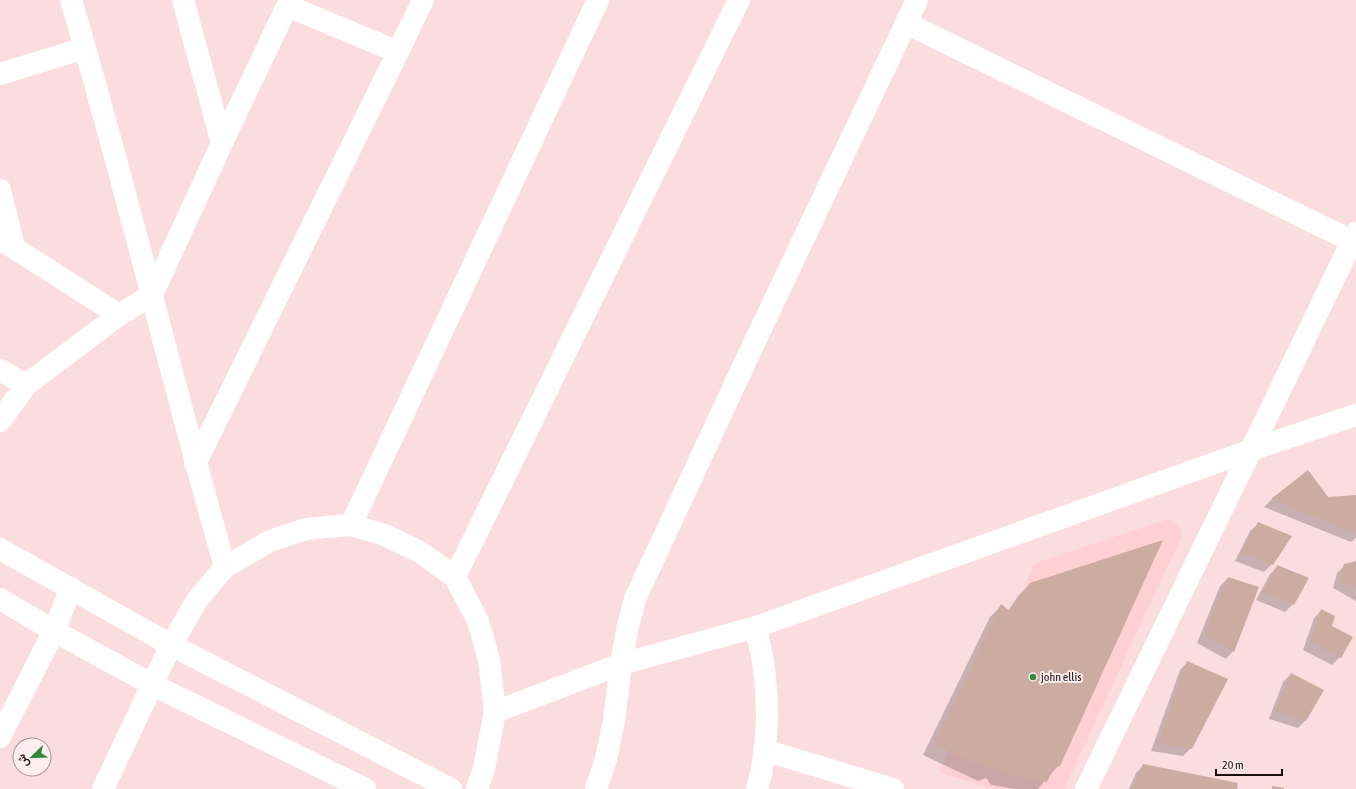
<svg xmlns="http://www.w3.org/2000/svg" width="1356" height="789" viewBox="0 0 1356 789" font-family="'Asap Condensed',Vazirmatn,sans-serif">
<rect width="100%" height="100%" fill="#fbdddf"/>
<!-- built -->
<polygon fill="#fed0d3" points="1168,519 1176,523 1182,532 1180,540 1064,789 996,789 939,773 1035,563"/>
<!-- shadow -->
<g fill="#0003">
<polygon points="1308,471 1328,498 1356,508 1356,538 1351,542 1264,507 1271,500"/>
<polygon points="1258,524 1272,564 1264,572 1235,561 1250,531"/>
<polygon points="1356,562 1356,601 1333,588 1337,573 1345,565"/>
<polygon points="1278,566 1293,604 1285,612 1256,600 1270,574"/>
<polygon points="1228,578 1233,651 1226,659 1197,643 1220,586"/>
<polygon points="1030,584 1059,765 1038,789 1015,789 991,785 986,778 978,781 923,755 990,617 1001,606 1008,611 1018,596"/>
<polygon points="1322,610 1331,626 1340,657 1332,665 1303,650 1314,618"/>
<polygon points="1188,662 1191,748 1183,756 1151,751 1180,670"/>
<polygon points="1291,674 1306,720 1298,728 1269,719 1283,682"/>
<polygon points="1143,766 1236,789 1129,789 1136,773"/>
</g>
<!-- building -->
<g fill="#ccaba0">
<polygon points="1308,470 1328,497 1356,495 1356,534 1271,499"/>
<polygon points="1258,522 1292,536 1273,565 1241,553"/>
<polygon points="1163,540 1060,766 1054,767 1047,782 1003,773 998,767 990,770 934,744 1001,604 1010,611 1030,583"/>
<polygon points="1356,561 1356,589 1340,580 1344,564"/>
<polygon points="1277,565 1309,578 1294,605 1263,592"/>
<polygon points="1228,577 1259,587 1234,652 1204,635"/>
<polygon points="1321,609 1335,616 1332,626 1353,637 1341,658 1310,642"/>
<polygon points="1187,661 1228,679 1192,749 1158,744"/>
<polygon points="1291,673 1324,690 1306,721 1276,711"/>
<polygon points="1143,764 1238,783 1237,789 1132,789"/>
<polygon points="1272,786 1284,788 1284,789 1272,789"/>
</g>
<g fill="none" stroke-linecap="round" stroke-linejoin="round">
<!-- street -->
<g stroke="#fff" stroke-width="22">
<path d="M71,0C127,188 171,379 225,567"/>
<polyline points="183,0 222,143"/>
<polyline points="288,6 398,52"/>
<polyline points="906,23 1352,241"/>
<polyline points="0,74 85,48"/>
<polyline points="0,190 14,247"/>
<polyline points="0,239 119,315"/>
<polyline points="0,370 26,385"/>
<polyline points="0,421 26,385 119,315 152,295 222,143 290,0"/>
<polyline points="195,464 398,52 423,0"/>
<polyline points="351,525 598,0"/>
<polyline points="455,577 739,0"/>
<path d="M756,627C759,644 764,661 765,678C769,713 767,756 757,789"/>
<polyline points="495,712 621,664 756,627 1251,450 1356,415"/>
<polyline points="0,737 54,631 71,588"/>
<polyline points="764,750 893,789"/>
<polyline points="103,789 171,645 197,600 225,567 270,541 306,529 351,525 385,535 420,552 455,577 478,621 489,660 495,712 484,768 477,789"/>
<polyline points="596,789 606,759 614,721 621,664 628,626 635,599 748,356 917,0"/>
<polyline points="1086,789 1251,450 1356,233"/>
</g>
<!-- secondary -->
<g stroke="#fff" stroke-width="22">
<polyline points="0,549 171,645 451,789"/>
<polyline points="0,599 54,631 153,685 365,789"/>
</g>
</g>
<!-- markers -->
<circle fill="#2f8a3b" stroke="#feeeef" stroke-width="1.5" cx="1033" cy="677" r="4"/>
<g text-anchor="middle" stroke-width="4" stroke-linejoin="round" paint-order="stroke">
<!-- poi labels -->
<g font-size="12" fill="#1a0e0f" stroke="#feeeef" text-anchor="start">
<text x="1041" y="681">john ellis</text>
</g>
</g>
<!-- north arrow -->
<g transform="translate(32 757) rotate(247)"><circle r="19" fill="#feeeef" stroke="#a39495"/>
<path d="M0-3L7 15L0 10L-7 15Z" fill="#2f8a3b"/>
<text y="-6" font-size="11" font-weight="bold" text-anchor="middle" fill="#1a0e0f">ش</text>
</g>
<!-- scale -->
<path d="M1216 769v6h66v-6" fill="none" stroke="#1a0e0f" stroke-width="2"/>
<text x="1222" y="769" font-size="12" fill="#1a0e0f" stroke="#feeeef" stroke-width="3" paint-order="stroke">20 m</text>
</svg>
